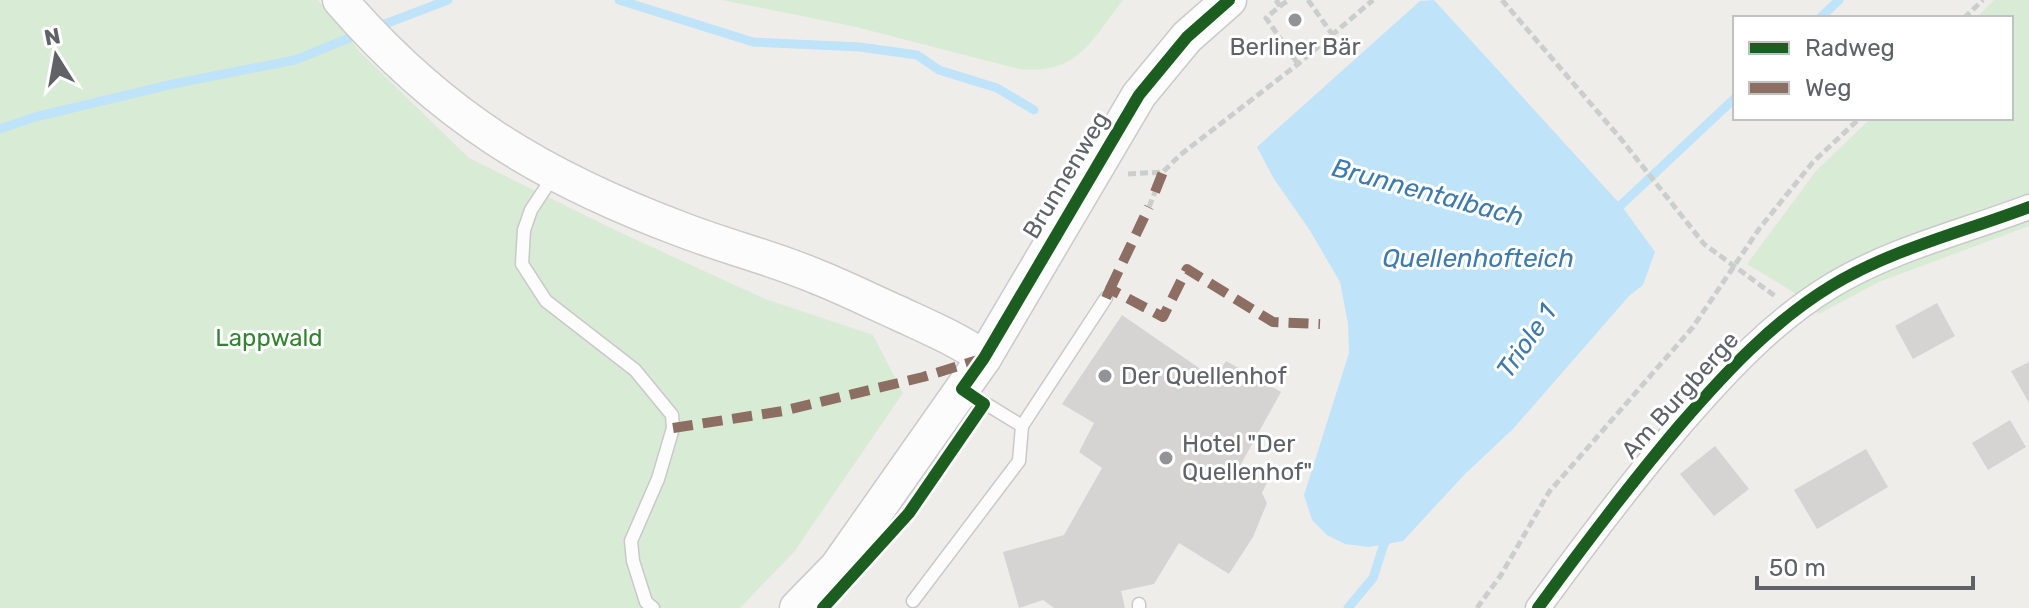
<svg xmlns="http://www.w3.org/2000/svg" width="2029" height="608" viewBox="0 0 2029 608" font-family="Rubik,sans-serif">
<rect width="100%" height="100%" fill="#efedea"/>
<!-- green -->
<g fill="#d8ebd5">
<polygon points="0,0 318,0 360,52 469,158 615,230 765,299 873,335 903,393 794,552 740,608 0,608"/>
<path d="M722,0H1123C1090,42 1078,75 1019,69L856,27Z"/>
<polygon points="1994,0 2029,0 2029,226 1879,282 1819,314 1793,292 1747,264 1816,171 1871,118 2011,118 2011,18 1976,18"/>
</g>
<!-- water -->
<polygon fill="#bfe3f9" points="1434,0 1621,205 1655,252 1643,285 1629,296 1513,429 1465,474 1403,541 1369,547 1345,544 1327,535 1312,520 1304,495 1349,353 1348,324 1340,282 1309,229 1274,179 1257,147 1420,1"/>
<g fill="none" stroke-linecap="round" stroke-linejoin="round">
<!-- stream -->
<g stroke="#bfe3f9" stroke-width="9">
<polyline points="619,0 753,42 860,47 917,55 939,70 997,88 1034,110"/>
<polyline points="1820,18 1839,0"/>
<polyline points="377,27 448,0"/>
<polyline points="0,129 35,117 173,84 295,60 359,34"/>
<polyline points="1613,216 1621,205 1735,98"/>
<polyline points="1348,608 1373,578 1384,544 1390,536"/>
</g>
</g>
<!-- building -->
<g fill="#d6d4d3">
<polygon points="1937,303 1955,336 1913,359 1895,326"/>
<polygon points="1122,315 1215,379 1226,361 1281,392 1241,464 1268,480 1262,493 1267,503 1253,537 1229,574 1179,543 1154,584 1121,591 1125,608 1054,608 1043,600 1019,608 1003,552 1064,535 1102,468 1079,452 1094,423 1062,404"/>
<polygon points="2029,362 2029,403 2011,371"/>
<polygon points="2010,420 2026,447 1988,470 1972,443"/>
<polygon points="1715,446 1749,489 1714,516 1680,474"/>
<polygon points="1866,449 1888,487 1817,529 1794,490"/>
</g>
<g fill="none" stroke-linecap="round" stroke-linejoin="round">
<!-- lane casing -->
<g stroke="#c9c9ca" stroke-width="15">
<g id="lane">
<polyline points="554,175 531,210 524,230 522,264 546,301 635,370 672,415 673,428 658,479 631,541 633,561 646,602 653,608"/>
<polyline points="1022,426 1106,298"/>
<polyline points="913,601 1019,461 1022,426 965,391"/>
<polyline points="1139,604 1139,608"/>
</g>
</g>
<!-- street casing -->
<g stroke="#c9c9ca" stroke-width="27">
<path id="street" d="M1538,608C1584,545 1629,485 1680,425C1725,373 1772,322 1831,286C1892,249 1963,232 2029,207"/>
</g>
<!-- secondary casing -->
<g stroke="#cacacb" stroke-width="37">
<g id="secondary">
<path d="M340,0C440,116 541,177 683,230C727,247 772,258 815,276C843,287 871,301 898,313C928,327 957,339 984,358"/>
<polyline points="797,608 837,567 984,358 1139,95 1187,37 1229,0"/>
</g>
</g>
<!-- path -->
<g stroke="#cbcfcc" stroke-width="5" stroke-dasharray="8 4" stroke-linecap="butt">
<polyline points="1276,0 1280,6 1266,18 1298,64"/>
<polyline points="1308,0 1332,34"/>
<polyline points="1502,0 1621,139 1704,244 1775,296"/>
<polyline points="1280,6 1289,0"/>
<polyline points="1964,18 1983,0"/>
<polyline points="1128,174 1163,172 1180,155 1298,64 1373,0"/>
<polyline points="1149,207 1155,192"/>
<polyline points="1477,608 1501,575 1549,492 1693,327 1759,229 1813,162 1860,118"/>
</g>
<!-- lane -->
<use href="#lane" stroke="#fdfcfc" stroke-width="12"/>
<!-- street -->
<use href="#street" stroke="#fdfcfc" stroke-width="24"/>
<!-- secondary -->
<use href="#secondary" stroke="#fdfcfc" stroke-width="34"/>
<!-- quiet -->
<g stroke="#8d6e63" stroke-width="10" stroke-dasharray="20 10" stroke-linecap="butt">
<polyline points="1155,192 1163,172"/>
<polyline points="1110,289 1149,207"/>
<polyline points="1106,298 1110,289 1163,317 1187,269 1273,322 1320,324"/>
<polyline points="673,428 783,411 923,377 981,359"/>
</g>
<!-- cycleway casing -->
<g stroke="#fff" stroke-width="17">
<g id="cycleway">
<polyline points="823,608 909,513 984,404 962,389 984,358 1139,95 1187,37 1229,0"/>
<path d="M1538,608C1584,545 1629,485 1680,425C1725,373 1772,322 1831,286C1892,249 1963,232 2029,207"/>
</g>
</g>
<!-- cycleway -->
<use href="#cycleway" stroke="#1b5e20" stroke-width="12"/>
</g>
<!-- markers -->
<g fill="#919396" stroke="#fff" stroke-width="3">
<circle cx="1295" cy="20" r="8"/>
<circle cx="1105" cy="376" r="8"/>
<circle cx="1166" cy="458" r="8"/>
</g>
<g text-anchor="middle" stroke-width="6" stroke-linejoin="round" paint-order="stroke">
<!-- poi labels -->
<g font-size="24" fill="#5f6368" stroke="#fff" text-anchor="start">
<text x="1295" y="55" text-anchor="middle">Berliner Bär</text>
<text x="1121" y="384">Der Quellenhof</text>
<text x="1182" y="452">Hotel "Der<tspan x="1182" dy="28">Quellenhof"</tspan></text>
</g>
<!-- street labels -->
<g font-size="24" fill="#5f6368" stroke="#fff">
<text transform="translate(1066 175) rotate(-59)" y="8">Brunnenweg</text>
<text transform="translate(1680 395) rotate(-48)" y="8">Am Burgberge</text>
</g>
<!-- park labels -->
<g font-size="24" fill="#338332" stroke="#fff">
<text x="269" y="346">Lappwald</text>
</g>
<!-- water labels -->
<g font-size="26" font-style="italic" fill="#3f7aad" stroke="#fff">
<text transform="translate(1428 192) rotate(15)" y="9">Brunnentalbach</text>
<text x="1478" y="267">Quellenhofteich</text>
<text transform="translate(1526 341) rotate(-55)" y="9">Triole 1</text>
</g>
</g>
<!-- legend -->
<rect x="1733" y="16" width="280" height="104" fill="#ffffff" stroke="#bfc1c3" stroke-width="2"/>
<rect x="1749" y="42" width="40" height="12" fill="#1b5e20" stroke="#bfc1c3" stroke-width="2"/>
<text x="1805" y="56" font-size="24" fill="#5f6368">Radweg</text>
<rect x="1749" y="82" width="40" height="12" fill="#8d6e63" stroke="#bfc1c3" stroke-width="2"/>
<text x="1805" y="96" font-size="24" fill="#5f6368">Weg</text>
<!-- north arrow -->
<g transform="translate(56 56) rotate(349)" stroke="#ffffff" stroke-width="6" paint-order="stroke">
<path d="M0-6L14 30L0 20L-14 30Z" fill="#5f6368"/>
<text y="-12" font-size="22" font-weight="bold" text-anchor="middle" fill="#5f6368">N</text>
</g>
<!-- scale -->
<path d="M1757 576v12h216v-12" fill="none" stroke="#5f6368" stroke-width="4"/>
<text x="1769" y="576" font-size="24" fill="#5f6368" stroke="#ffffff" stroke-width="6" paint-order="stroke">50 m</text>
</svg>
